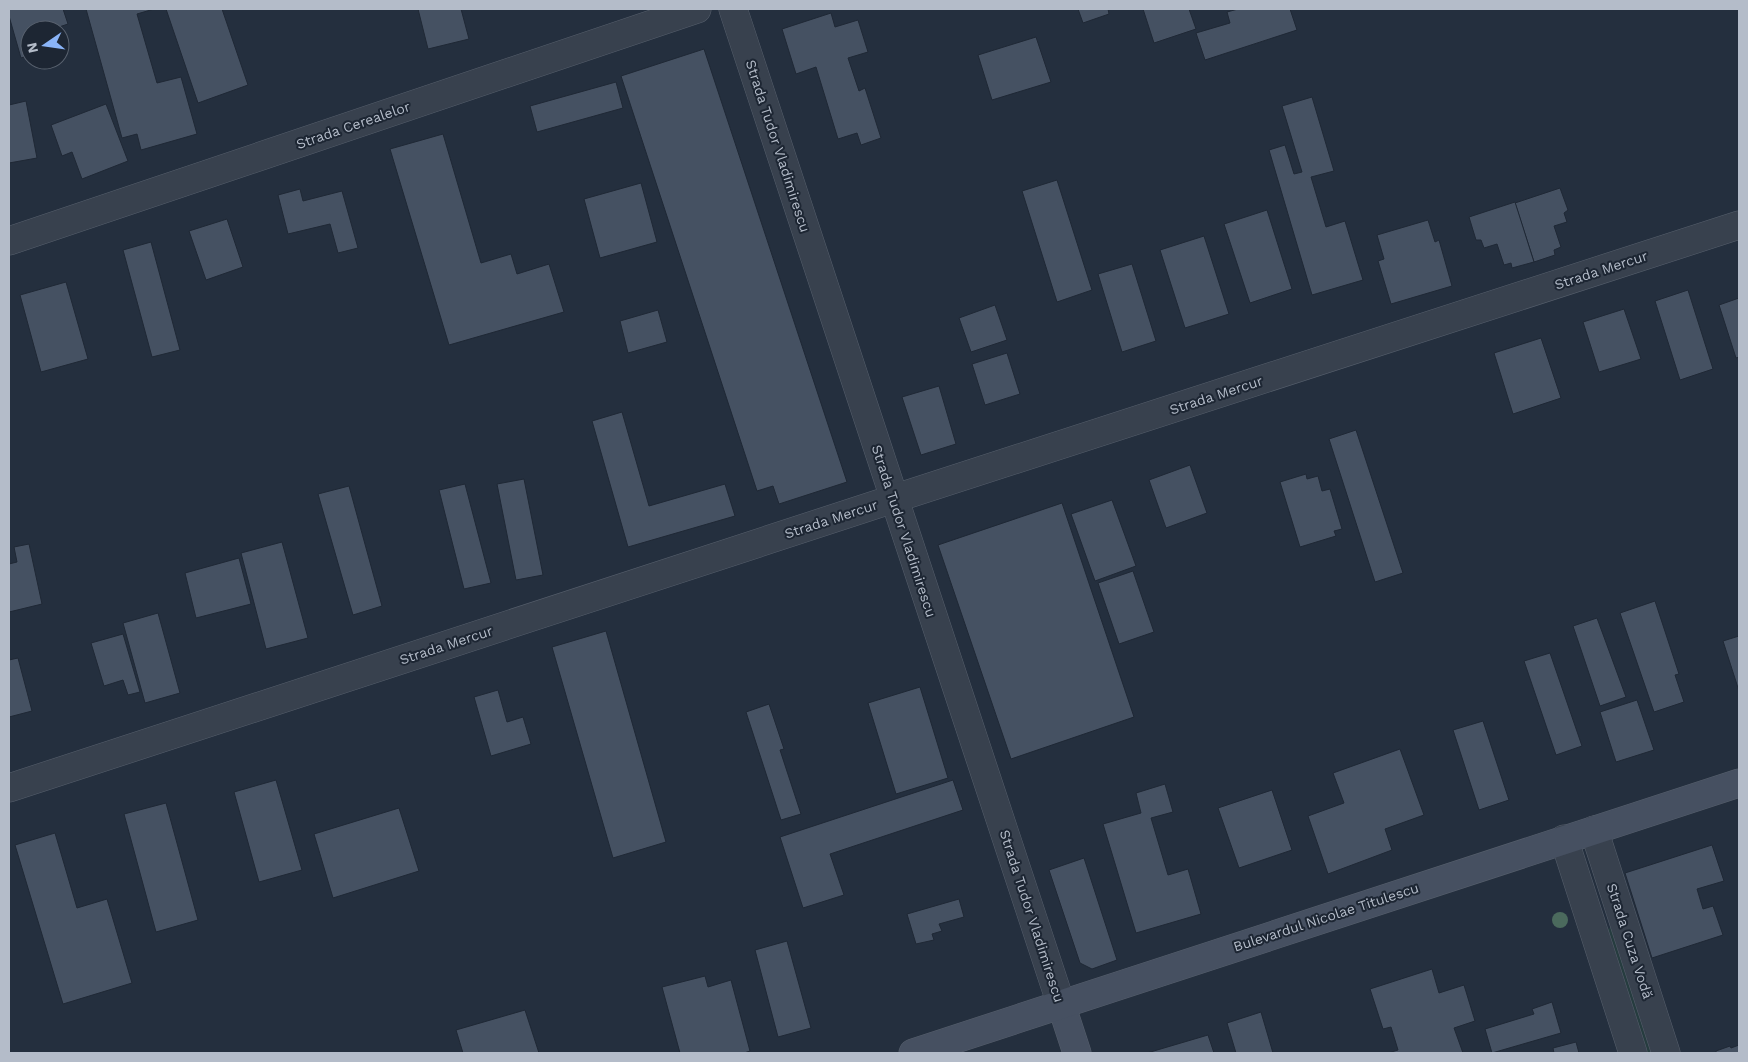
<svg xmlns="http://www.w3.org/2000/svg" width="1748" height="1062" viewBox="0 0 1748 1062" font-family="'Work Sans',sans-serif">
<rect width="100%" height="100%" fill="#242f3e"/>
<!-- green -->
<polygon fill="#263c3f" points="1616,926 1657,1053 1647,1053 1607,929"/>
<!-- building -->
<g fill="#455162" stroke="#1f2835">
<polygon points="9,9 63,9 68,24 50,30 30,30 30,55 21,58 9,16"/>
<polygon points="86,9 154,9 137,14 157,83 181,77 197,134 141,150 137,134 122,138"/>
<polygon points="166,9 222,9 248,85 198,103"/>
<polygon points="418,9 461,9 469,39 428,49"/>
<polygon points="1078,9 1108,9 1109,14 1083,23"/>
<polygon points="1143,9 1189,9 1196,29 1154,43"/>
<polygon points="1238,9 1290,9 1297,30 1205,60 1196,33 1230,23 1227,12"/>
<polygon points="831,13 835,27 858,20 868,52 848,58 859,91 865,88 881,138 861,145 857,133 838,139 816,67 796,74 782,29"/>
<polygon points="1036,37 1051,82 992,100 978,55"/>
<polygon points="704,49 847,482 779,504 773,486 757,491 621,76"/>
<polygon points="616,82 623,108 537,132 530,106"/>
<polygon points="1312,97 1334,171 1311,177 1326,227 1345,221 1363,280 1312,295 1269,150 1285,145 1294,174 1302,172 1282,106"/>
<polygon points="26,101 37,158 9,163 9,105"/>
<polygon points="106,104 128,161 82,179 72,152 62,156 51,125"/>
<polygon points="443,134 481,263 511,254 517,274 549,264 564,312 449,345 390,149"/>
<polygon points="1057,180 1092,290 1057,302 1022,191"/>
<polygon points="641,183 657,242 600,258 584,199"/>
<polygon points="1560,188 1568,210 1564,213 1567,222 1554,226 1561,247 1554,250 1555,255 1534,262 1515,203"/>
<polygon points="300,189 303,201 342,191 358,248 338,253 330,224 288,234 278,195"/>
<polygon points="1515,202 1534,262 1512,268 1511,263 1504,265 1497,244 1484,248 1481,240 1476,240 1469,217"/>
<polygon points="1267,210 1292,289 1250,303 1224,224"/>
<polygon points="227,219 243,267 206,280 189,231"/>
<polygon points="1428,220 1435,242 1439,240 1452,286 1391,304 1378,261 1384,259 1377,235"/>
<polygon points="1204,236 1229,314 1185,328 1160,250"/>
<polygon points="151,242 180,350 152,357 123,250"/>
<polygon points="1132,264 1156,341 1122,352 1098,274"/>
<polygon points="66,282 88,359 41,372 20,295"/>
<polygon points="1688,290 1713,369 1680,380 1655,301"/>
<polygon points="1739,298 1739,357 1736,358 1719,305"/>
<polygon points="995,305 1007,340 971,352 959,318"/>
<polygon points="1624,309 1641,359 1599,372 1583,322"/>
<polygon points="658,310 667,342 628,353 620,321"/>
<polygon points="1541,338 1561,398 1513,414 1494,353"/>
<polygon points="1007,353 1020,394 985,405 972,364"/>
<polygon points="939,386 956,444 921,455 902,397"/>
<polygon points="622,412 649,506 725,484 735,516 628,547 592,421"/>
<polygon points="1356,430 1403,573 1375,582 1329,439"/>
<polygon points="1190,465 1207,513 1166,528 1149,480"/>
<polygon points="1306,474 1307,479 1318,476 1322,491 1330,489 1342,529 1334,531 1336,536 1300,547 1280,482"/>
<polygon points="524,479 543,575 516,580 497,484"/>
<polygon points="465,484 491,583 464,589 439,490"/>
<polygon points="349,486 382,606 353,615 318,494"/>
<polygon points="1112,500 1136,566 1095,581 1071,514"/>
<polygon points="1062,503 1134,717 1011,759 938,545"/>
<polygon points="282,542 308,638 266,649 241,553"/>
<polygon points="29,544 42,604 9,612 9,564 17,562 14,547"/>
<polygon points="239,558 251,604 196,618 185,573"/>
<polygon points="1133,571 1154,632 1119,644 1098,583"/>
<polygon points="1655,601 1679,674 1675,675 1684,702 1654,712 1620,613"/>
<polygon points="158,613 180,693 145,703 123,623"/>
<polygon points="1597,618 1626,697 1600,706 1573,626"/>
<polygon points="606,631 666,842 613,858 552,647"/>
<polygon points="123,634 140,692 128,695 123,680 104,686 91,643"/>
<polygon points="1739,636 1739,691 1723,641"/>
<polygon points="1550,653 1582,746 1556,755 1524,661"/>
<polygon points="18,658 32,711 9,717 9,660"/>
<polygon points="920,687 948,778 896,794 868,703"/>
<polygon points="498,690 507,722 523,717 531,744 491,756 474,697"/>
<polygon points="1637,700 1654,750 1616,762 1600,712"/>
<polygon points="769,704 784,749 780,750 801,814 781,820 746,712"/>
<polygon points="1483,721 1509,800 1479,810 1453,730"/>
<polygon points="1400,749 1424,815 1385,829 1392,850 1328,874 1308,816 1344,803 1333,773"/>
<polygon points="276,780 302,870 259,882 234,792"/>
<polygon points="953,780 963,810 830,854 844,895 803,908 780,837"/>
<polygon points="1165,784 1173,812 1151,818 1168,875 1188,869 1201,914 1136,933 1103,824 1141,813 1136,793"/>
<polygon points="1272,790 1292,850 1239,868 1218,808"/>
<polygon points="166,803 198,920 156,932 124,814"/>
<polygon points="399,808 419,871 333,898 314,834"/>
<polygon points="55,833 77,908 107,899 132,983 63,1004 15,845"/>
<polygon points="1712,845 1724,881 1697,889 1703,909 1713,906 1723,935 1652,958 1625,873"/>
<polygon points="1084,858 1117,960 1092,969 1080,963 1049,870"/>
<polygon points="959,899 964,917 939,924 942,931 932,934 934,940 916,944 907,914"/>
<polygon points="787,941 811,1028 778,1037 755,950"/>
<polygon points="1432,969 1439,993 1464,985 1475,1021 1454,1028 1463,1053 1388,1053 1398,1050 1391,1027 1383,1029 1370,989"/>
<polygon points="705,976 708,987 731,980 750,1051 744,1053 680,1053 662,987"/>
<polygon points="1552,1002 1561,1033 1492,1053 1485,1029 1534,1014 1532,1009"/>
<polygon points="525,1010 539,1053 463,1053 456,1030"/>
<polygon points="1261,1012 1273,1053 1236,1053 1227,1023"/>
<polygon points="1208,1035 1214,1053 1147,1053"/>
<polygon points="1576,1042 1579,1053 1554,1053 1553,1048"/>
<polygon points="1739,1045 1739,1053 1716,1053 1716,1051 1730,1046 1731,1048"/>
</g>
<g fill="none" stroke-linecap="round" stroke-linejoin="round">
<!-- street casing -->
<g stroke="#565f6c" stroke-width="29">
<g id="street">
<polyline points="733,9 1061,1004"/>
<polyline points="9,241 697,9"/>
<polyline points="9,788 893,499 1739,225"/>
<polyline points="1594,830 1666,1053"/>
<polyline points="1564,839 1633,1053"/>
</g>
</g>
<!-- secondary casing -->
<g stroke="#565f6c" stroke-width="29">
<g id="secondary">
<polyline points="1061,1004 1077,1053"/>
<polyline points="913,1053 1739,783"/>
</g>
</g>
<!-- street -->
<use href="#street" stroke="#38414e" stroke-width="28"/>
<!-- secondary -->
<use href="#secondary" stroke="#465061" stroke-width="28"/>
</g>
<!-- trees -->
<circle fill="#4b6a5d" cx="1560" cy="920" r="8"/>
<g text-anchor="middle" stroke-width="4" stroke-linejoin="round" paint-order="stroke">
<!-- street labels -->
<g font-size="14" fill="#b4bcc9" stroke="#1d2633">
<text transform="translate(353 125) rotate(-19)" y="5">Strada Cerealelor</text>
<text transform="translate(778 146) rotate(72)" y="5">Strada Tudor Vladimirescu</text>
<text transform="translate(1601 270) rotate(-18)" y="5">Strada Mercur</text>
<text transform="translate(1216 395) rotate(-18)" y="5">Strada Mercur</text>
<text transform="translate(831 519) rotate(-18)" y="5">Strada Mercur</text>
<text transform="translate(904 531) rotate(72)" y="5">Strada Tudor Vladimirescu</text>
<text transform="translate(446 645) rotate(-18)" y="5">Strada Mercur</text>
<text transform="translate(1032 916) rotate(72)" y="5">Strada Tudor Vladimirescu</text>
<text transform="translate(1326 917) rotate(-18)" y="5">Bulevardul Nicolae Titulescu</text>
<text transform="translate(1630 941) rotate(72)" y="5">Strada Cuza Vodă</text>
</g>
</g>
<!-- border -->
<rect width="1748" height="1062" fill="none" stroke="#b4bcc9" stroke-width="20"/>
<!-- north arrow -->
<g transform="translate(45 45) rotate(257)"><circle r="24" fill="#1d2633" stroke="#59626f"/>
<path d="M0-4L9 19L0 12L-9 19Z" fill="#8ab4f8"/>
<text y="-8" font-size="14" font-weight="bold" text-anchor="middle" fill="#b4bcc9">N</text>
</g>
</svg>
